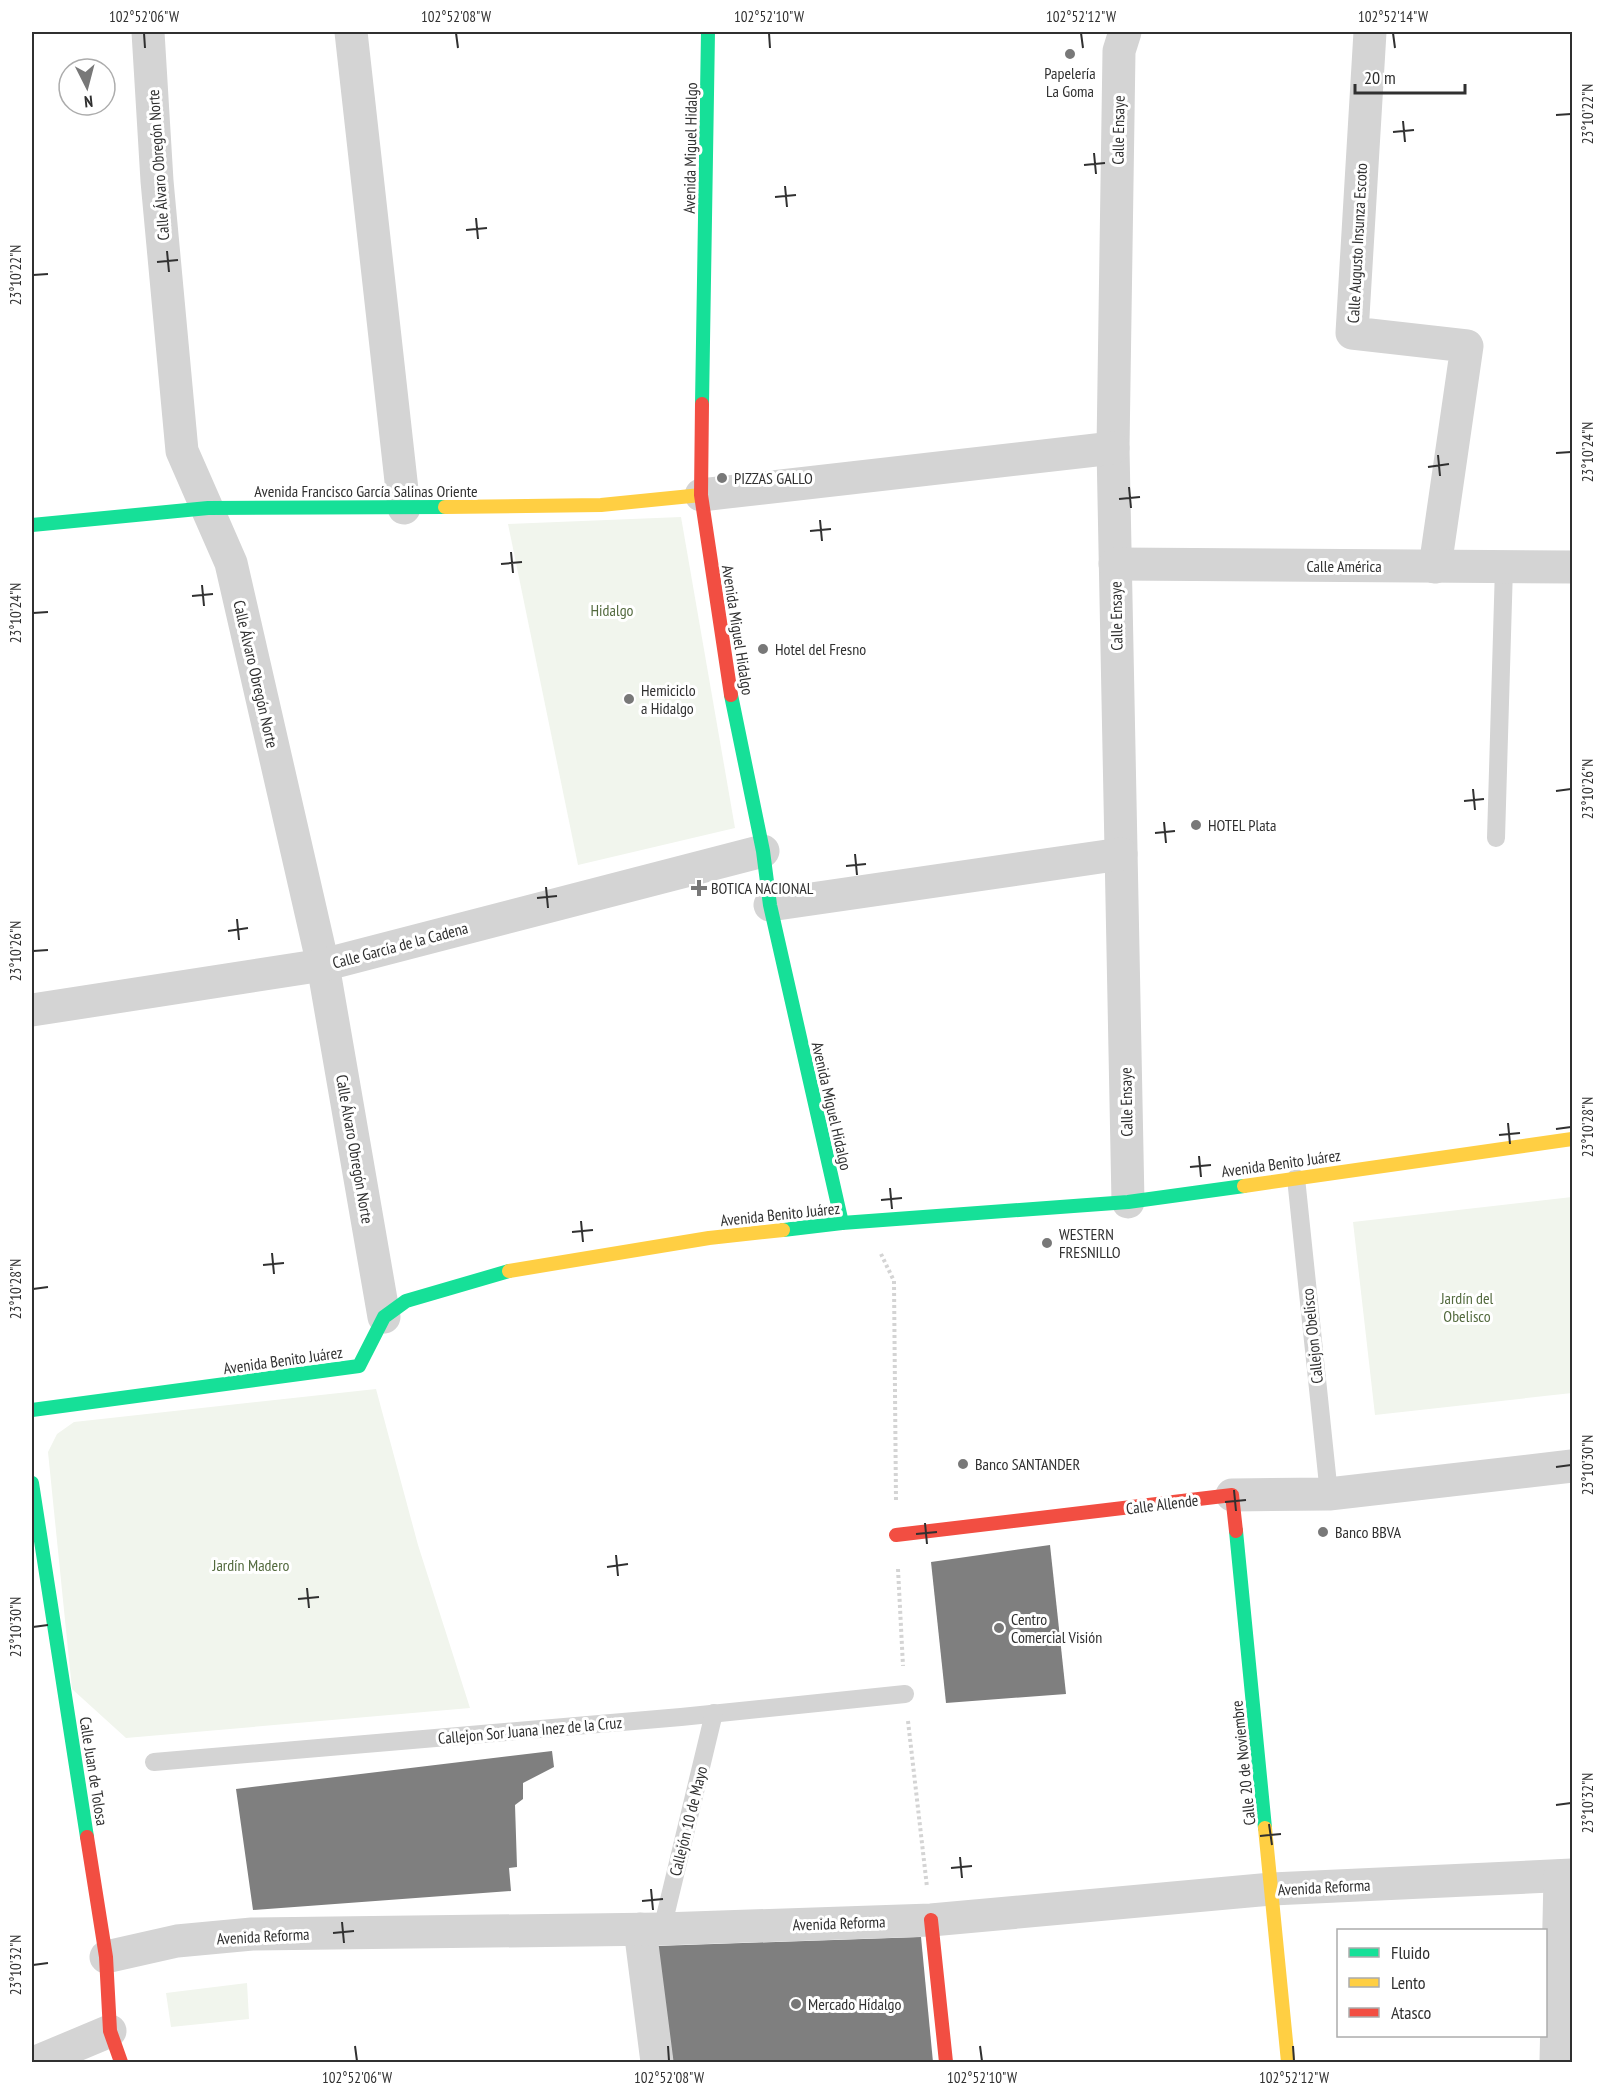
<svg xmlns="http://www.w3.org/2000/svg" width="1604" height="2094" viewBox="0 0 1604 2094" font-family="'PT Sans Narrow',sans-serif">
<rect width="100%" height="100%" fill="#fff"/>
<!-- green -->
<g fill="#f1f5ed">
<polygon points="681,517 735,828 578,865 508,524"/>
<polygon points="1572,1197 1572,1393 1375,1415 1353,1222"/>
<polygon points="376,1389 418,1545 470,1708 126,1738 72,1689 48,1452 57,1434 74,1422"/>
<polygon points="247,1983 249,2019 171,2027 166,1993"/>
</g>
<!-- building -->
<g fill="#7f7f7f">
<polygon points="1050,1545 1066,1694 946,1703 931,1562"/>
<polygon points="552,1751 554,1767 523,1783 523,1799 515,1805 517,1867 509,1868 511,1891 253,1910 236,1789"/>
<polygon points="921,1937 933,2062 673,2062 657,1946"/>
</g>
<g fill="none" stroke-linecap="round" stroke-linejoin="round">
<!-- path -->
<g stroke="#d4d4d4" stroke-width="4" stroke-dasharray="3 3" stroke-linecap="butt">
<polyline points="881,1254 894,1281 896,1501"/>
<polyline points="898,1569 903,1666"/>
<polyline points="908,1721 927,1887"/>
</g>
<!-- lane -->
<g stroke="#d4d4d4" stroke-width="18">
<polyline points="1496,838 1504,567"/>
<polyline points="1296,1178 1329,1494"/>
<polyline points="154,1762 681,1717 905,1694"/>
<polyline points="662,1929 714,1713"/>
</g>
<!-- street -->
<g stroke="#d4d4d4" stroke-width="33">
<polyline points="148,32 157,181 182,451 231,563 323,965 384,1317"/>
<polyline points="351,32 404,508"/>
<polyline points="1125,32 1119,51 1113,448 1128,1202"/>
<polyline points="1370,32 1352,333 1467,346 1435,567"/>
<polyline points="701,495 1113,448"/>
<polyline points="1115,564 1572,567"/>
<polyline points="770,905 1121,854"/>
<polyline points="32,1010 323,965 763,851"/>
<polyline points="1232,1495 1329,1494 1572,1466"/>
<polyline points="640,1929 657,2062"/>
<polyline points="106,1957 177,1941 252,1934 662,1929 931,1920 1272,1889 1572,1875"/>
<polyline points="36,2062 110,2031"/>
<polyline points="1556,2062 1560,1876"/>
</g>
<!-- fast -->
<g stroke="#16e098" stroke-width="14">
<polyline points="702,404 708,32"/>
<polyline points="32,525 208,508 445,507"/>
<polyline points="731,695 763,851 770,905 842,1223"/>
<polyline points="783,1230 842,1223 1128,1202 1244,1186"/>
<polyline points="32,1410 359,1366 384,1317 406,1301 509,1271"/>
<polyline points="32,1483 87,1837"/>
<polyline points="1236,1531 1265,1828"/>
</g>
<!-- slow -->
<g stroke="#ffcf43" stroke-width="14">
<polyline points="445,507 601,505 701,495"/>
<polyline points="1244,1186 1572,1139"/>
<polyline points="509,1271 709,1238 783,1230"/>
<polyline points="1265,1828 1288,2062"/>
</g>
<!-- jam -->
<g stroke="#f24e42" stroke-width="14">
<polyline points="702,404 701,495 731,695"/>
<polyline points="896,1535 1232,1495 1236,1531"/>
<polyline points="87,1837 106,1957 110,2031 121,2062"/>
<polyline points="931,1920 946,2062"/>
</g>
</g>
<!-- ticks -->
<path fill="none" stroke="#303030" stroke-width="2" d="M144,33L145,48M456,33L458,48M769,33L770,48M1081,33L1083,48M1393,33L1395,48M1556,115L1571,114M1403,121L1405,142M1393,132L1414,130M1094,153L1096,174M1084,165L1105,163M785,186L787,207M775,197L796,195M476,218L478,239M466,230L487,228M167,251L169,272M157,262L178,260M33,275L48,274M1556,453L1571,452M1438,455L1440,476M1428,467L1449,464M1129,487L1131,508M1119,499L1140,497M820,520L822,541M810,531L831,529M511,552L513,573M501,564L522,562M202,585L204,606M192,596L213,594M33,613L48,612M1473,789L1475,810M1556,791L1571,789M1464,801L1484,799M1164,822L1166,843M1155,833L1175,831M855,854L857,875M846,866L866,864M546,887L548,908M537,898L557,896M237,919L239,940M228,931L248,928M33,951L48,950M1508,1123L1510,1144M1556,1129L1571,1127M1499,1135L1520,1133M1199,1156L1201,1177M1190,1167L1211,1165M890,1188L892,1209M881,1200L902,1198M581,1221L583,1242M572,1232L593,1230M272,1253L274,1274M263,1265L284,1263M33,1289L48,1287M1556,1467L1571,1465M1234,1490L1236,1511M1225,1502L1246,1500M925,1523L927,1544M916,1534L937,1532M616,1555L618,1576M607,1567L628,1564M307,1588L309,1608M298,1599L319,1597M33,1627L48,1625M1556,1805L1571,1803M1269,1824L1272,1845M1260,1836L1281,1834M960,1857L962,1878M951,1868L972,1866M651,1889L653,1910M642,1901L663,1899M342,1922L344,1943M333,1933L354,1931M33,1965L48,1963M355,2046L357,2061M668,2046L669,2061M980,2046L982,2061M1293,2046L1294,2061"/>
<!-- markers -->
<g fill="#787878" stroke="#fff" stroke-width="2">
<circle cx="1070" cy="54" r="6"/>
<circle cx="722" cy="478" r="6"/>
<circle cx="763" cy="649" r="6"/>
<circle cx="629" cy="699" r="6"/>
<circle cx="1196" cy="825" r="6"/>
<path d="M696 879h6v6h6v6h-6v6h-6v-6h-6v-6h6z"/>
<circle cx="1047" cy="1243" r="6"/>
<circle cx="963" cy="1464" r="6"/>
<circle cx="1323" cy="1532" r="6"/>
<circle cx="999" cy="1628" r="6"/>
<circle cx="796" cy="2004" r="6"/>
</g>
<g text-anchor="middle" stroke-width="6" stroke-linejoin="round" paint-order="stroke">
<!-- poi labels -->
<g font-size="16" fill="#303030" stroke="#fff" text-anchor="start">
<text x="1070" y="79" text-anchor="middle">Papelería<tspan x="1070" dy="18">La Goma</tspan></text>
<text x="734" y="484">PIZZAS GALLO</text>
<text x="775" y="655">Hotel del Fresno</text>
<text x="641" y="696">Hemiciclo<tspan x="641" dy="18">a Hidalgo</tspan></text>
<text x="1208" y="831">HOTEL Plata</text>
<text x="711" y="894">BOTICA NACIONAL</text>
<text x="1059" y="1240">WESTERN<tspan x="1059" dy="18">FRESNILLO</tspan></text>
<text x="975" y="1470">Banco SANTANDER</text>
<text x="1335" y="1538">Banco BBVA</text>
<text x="1011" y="1625">Centro<tspan x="1011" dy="18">Comercial Visión</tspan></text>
<text x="808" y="2010">Mercado Hidalgo</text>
</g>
<!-- street labels -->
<g font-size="16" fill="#303030" stroke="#fff">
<text transform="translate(1118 130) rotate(-89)" y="6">Calle Ensaye</text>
<text transform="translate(690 148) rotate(-89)" y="6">Avenida Miguel Hidalgo</text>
<text transform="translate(158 165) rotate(-94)" y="6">Calle Álvaro Obregón Norte</text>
<text transform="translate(1357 243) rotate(-87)" y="6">Calle Augusto Insunza Escoto</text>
<text x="366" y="497">Avenida Francisco García Salinas Oriente</text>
<text x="1344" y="572">Calle América</text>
<text transform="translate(1116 616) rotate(-91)" y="6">Calle Ensaye</text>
<text transform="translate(738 630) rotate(81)" y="6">Avenida Miguel Hidalgo</text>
<text transform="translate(256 674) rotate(77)" y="6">Calle Álvaro Obregón Norte</text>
<text transform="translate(400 945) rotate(-15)" y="6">Calle García de la Cadena</text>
<text transform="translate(1126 1102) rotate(-91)" y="6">Calle Ensaye</text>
<text transform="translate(832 1106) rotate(77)" y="6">Avenida Miguel Hidalgo</text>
<text transform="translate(355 1149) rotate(80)" y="6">Calle Álvaro Obregón Norte</text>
<text transform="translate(1281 1163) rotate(-8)" y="6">Avenida Benito Juárez</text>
<text transform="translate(780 1214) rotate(-6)" y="6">Avenida Benito Juárez</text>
<text transform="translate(1312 1336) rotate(-96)" y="6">Callejon Obelisco</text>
<text transform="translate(283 1360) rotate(-8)" y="6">Avenida Benito Juárez</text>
<text transform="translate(1162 1504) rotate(-7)" y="6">Calle Allende</text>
<text transform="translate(530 1730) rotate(-5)" y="6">Callejon Sor Juana Inez de la Cruz</text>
<text transform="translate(1243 1763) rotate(-96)" y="6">Calle 20 de Noviembre</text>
<text transform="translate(94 1771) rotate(81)" y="6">Calle Juan de Tolosa</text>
<text transform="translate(688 1821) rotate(-76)" y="6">Callejón 10 de Mayo</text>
<text transform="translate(1324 1887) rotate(-3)" y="6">Avenida Reforma</text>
<text transform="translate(839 1923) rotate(-2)" y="6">Avenida Reforma</text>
<text transform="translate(263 1936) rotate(-3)" y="6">Avenida Reforma</text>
</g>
<!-- park labels -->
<g font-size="16" fill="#536a3e" stroke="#fff">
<text x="612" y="616">Hidalgo</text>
<text x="1467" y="1304">Jardín del<tspan x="1467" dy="18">Obelisco</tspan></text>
<text x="251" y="1571">Jardín Madero</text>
</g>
</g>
<!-- border -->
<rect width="1604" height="2094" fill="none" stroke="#ffffff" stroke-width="66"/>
<!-- legend -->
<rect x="1337" y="1929" width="210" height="108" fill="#ffffff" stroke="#acacac" stroke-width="1.5"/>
<rect x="1349" y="1948" width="30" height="9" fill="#16e098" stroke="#acacac" stroke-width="1.5"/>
<text x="1391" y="1959" font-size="18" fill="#303030">Fluido</text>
<rect x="1349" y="1978" width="30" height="9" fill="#ffcf43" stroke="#acacac" stroke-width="1.5"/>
<text x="1391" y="1989" font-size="18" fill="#303030">Lento</text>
<rect x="1349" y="2008" width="30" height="9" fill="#f24e42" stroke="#acacac" stroke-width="1.5"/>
<text x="1391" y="2019" font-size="18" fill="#303030">Atasco</text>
<!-- north arrow -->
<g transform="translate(87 87) rotate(174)"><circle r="28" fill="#ffffff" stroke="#acacac" stroke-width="1.5"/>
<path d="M0-4.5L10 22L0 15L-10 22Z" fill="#787878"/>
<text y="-9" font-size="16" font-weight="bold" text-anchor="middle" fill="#303030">N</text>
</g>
<!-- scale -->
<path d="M1355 84v9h110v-9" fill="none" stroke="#303030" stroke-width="3"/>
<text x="1364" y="84" font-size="18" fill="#303030" stroke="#ffffff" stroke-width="4.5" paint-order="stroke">20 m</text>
<rect x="33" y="33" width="1538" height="2028" fill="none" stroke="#303030" stroke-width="2"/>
<g font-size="15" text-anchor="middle" fill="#303030">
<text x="144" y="22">102°52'06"W</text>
<text x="456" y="22">102°52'08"W</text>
<text x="769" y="22">102°52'10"W</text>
<text x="1081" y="22">102°52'12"W</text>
<text x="1393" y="22">102°52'14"W</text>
<text transform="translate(1588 114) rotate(-90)" y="5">23°10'22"N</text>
<text transform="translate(16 275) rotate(-90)" y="5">23°10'22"N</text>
<text transform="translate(1588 452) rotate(-90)" y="5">23°10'24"N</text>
<text transform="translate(16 613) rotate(-90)" y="5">23°10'24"N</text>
<text transform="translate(1588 789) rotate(-90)" y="5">23°10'26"N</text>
<text transform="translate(16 951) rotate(-90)" y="5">23°10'26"N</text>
<text transform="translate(1588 1127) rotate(-90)" y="5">23°10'28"N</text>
<text transform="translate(16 1289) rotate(-90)" y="5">23°10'28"N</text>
<text transform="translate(1588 1465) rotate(-90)" y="5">23°10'30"N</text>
<text transform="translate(16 1627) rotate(-90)" y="5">23°10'30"N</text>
<text transform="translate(1588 1803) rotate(-90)" y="5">23°10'32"N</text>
<text transform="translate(16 1965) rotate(-90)" y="5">23°10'32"N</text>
<text x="357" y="2083">102°52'06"W</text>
<text x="669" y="2083">102°52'08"W</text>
<text x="982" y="2083">102°52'10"W</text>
<text x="1294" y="2083">102°52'12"W</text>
</g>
</svg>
